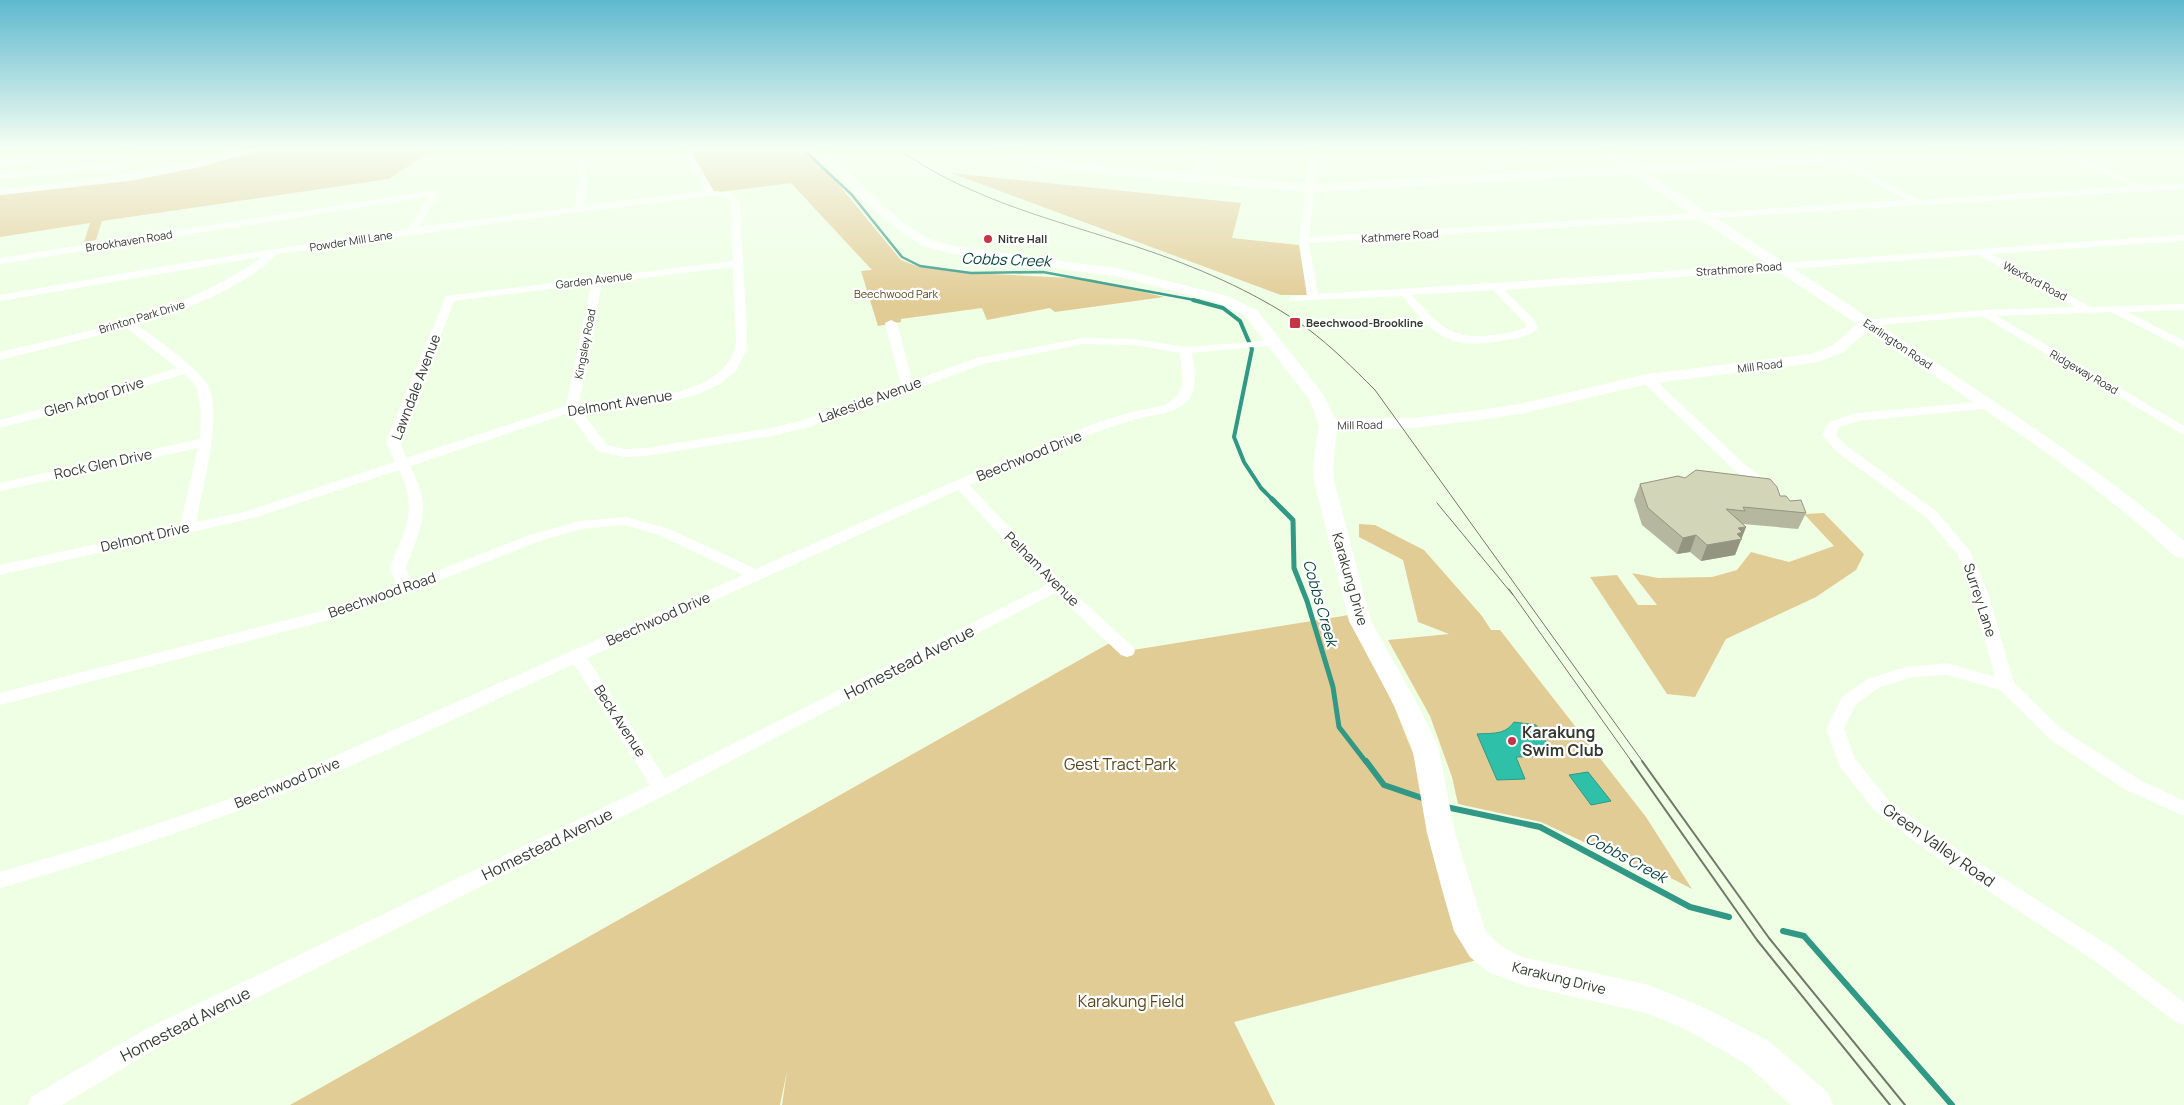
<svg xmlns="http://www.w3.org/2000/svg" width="2184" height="1105" viewBox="0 0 2184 1105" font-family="Manrope,sans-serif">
<rect width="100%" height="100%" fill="#eeffe4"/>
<!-- green -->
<g fill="#e2cc96">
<polygon points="271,148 435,148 389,179 102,221 96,240 84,242 90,223 0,237 0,195 130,181 179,171"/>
<polygon points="687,148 802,148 833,178 901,260 919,267 971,273 1091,279 1164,297 1055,312 1050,308 987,320 982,308 901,319 901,322 878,326 861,271 872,270 791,183 711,193"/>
<polygon points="951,173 1241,203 1232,238 1299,245 1307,295 1281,295"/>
<polygon points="1824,513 1864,554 1856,570 1816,597 1726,639 1695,697 1667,694 1590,577 1617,575 1638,605 1657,605 1632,573 1658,578 1712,577 1737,570 1751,552 1789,562 1834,546 1804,514"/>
<polygon points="1359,524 1375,525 1424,550 1482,616 1491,630 1500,630 1646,817 1692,889 1657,871 1648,872 1541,822 1458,804 1452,777 1430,716 1388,640 1449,634 1418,622 1403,560 1359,537"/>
<polygon points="1349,615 1394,706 1437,813 1477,960 1234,1022 1275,1105 782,1105 787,1071 780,1105 290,1105 1115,640 1127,651"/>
</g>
<!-- water -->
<g fill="#2fc0aa" stroke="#309885">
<path d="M1514,722L1536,725L1541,732L1553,756L1516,757L1525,779L1497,780L1477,734C1493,733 1505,735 1514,722Z"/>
<polygon points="1588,772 1611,801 1591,805 1569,775"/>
</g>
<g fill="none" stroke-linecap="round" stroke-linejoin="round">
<!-- stream-far3 -->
<polyline stroke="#309885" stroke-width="2.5" points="802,148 852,195 902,257 920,266 971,273 1043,272 1200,301"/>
<!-- stream-far2 -->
<polyline stroke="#309885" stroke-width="4" points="1193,300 1223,308 1240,321 1252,349 1234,437 1244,462 1261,488 1274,501"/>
<!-- stream-far1 -->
<polyline stroke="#309885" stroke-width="5" points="1272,499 1293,520 1294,568 1307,601 1333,687 1339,727 1366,762"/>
<!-- stream -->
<g stroke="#309885" stroke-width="6">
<polyline points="1366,761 1384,785 1425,799"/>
<polyline points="1446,807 1540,827 1690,907 1729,917"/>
<polyline points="1783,931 1804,936 1952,1105"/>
</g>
<!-- street -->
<g fill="#fff" fill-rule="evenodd">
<path d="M252,148H266L200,167L144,178L0,195V189C86,181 168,170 252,148Z"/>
<path d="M683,148H691L692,154L714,191L732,193L740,202L747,337L746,351L736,371L720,384L698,394L672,401L640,406L581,411L607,445L624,449L646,448L771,428L800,421L901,385L885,323L891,320L897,323L912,381L977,358L1083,338L1135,339L1186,347L1279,340L1281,342L1279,344L1275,345L1192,353C1194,367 1198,385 1190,398C1178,415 1151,414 1133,420C1077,436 1023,463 969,485L1063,583L1133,647L1135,651L1133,655L1127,657L1121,655L1055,593L669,793L160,1046L62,1105H28L31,1097L144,1030L650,785L574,664C490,702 407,742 322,778C217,821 109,857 0,888V872L106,841L221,802L310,767L743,575L659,535L625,525L581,529L540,541L412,591L337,618L0,705V693L326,610L397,586L390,568C405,528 419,511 399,470L253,518L0,575V565L180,526L198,448L0,491V483L200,439L201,410L196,386L184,374L64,411L0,428V420L56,405L177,368L127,328L0,360V352C92,330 184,313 262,257L0,301V295L177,264L408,229L428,197L0,264V258L435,190L439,193L419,227L575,207L579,164L583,161L587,164L585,205L705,191L684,154ZM711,196L726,197L730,202L733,261L446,296L386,442L395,462L244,512L196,522C202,491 224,411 207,384C195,365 156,339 137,325C180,312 246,287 277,254L533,218ZM733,267L736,342C730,399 622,402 579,404L602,283ZM591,284L566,406L406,458L400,442L454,301ZM1083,344L1135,345L1180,353L1183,383L1178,395L1165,405L1128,413L1096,423L955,481L756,569L669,529L626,517L580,521L530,535L411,581L406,568C421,525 433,510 410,466L569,413L597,451L624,457L646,456L771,436L809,427L984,364ZM958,490L1047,585L665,778L587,658Z"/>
<polygon points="1200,148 1208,148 1197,177 1190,179 1189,177"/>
<path d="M1311,148H1319L1309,237L1907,200L1807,148H1817L1919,200L2132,186L2047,148H2058L2145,186L2184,183V189L1309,243L1318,294C1606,277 1895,254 2184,235V241L1991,254L2091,307L2184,304V310L2127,312L2184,341V349L2111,312L1997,316L2184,426V435L1982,316L1867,326L1861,323L1867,320L1984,310L2075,307L1978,255L1504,290L1534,320L1538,328C1530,337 1517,338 1506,340C1450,351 1436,337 1402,296L1290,301L1289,299L1290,297L1307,295L1299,240ZM1493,290L1525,323L1526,327C1516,332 1504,334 1493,335C1451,341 1438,325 1412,295Z"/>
<polygon points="134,149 138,151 137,153 0,166 0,160"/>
<polygon points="120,163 123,164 123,168 0,179 0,173"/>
<polygon points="1647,375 1651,376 1744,464 1775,487 1777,490 1775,493 1765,493 1734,470 1643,382 1641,379 1643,376"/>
<polygon points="1989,401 1993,402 1995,405 1993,408 1859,421 1839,427 1836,435 1847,446 1937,512 1970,551 1988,593 2014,683 2063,730 2140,780 2184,801 2184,816 2126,790 2051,740 2000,690 1947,675 1913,677 1880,687 1855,705 1844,729 1855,759 1889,801 1940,838 2111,947 2184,1002 2184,1025 2176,1022 2095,961 1926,850 1875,811 1840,767 1826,729 1842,697 1868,679 1906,667 1947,663 1995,677 1972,593 1958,555 1927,518 1837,452 1822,435 1829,422 1857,413"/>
</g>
<!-- secondary -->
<path fill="#fff" fill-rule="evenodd" d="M813,148H826C854,177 895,223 932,240C939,243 947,244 955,246L1121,269L1227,296L1257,310L1323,394L1335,419L1413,418L1480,410L1525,403L1647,374L1811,354L1832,346L1857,324L1632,174L1311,192L1098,174L1042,165L994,150L992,148H1011L1043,158L1098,166L1311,184L1622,167L1595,148H1609L1637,166L1969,148H2040L2034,151L1647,173C1752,242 1857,309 1960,379C2037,430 2114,480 2184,541V558L2176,557C2082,471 1973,402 1867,331L1844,352L1814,363L1647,384L1525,413L1480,420L1413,428L1337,430L1333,465L1334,481L1371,621L1419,707L1438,746L1455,833L1485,930C1496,944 1509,952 1526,958L1649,985L1709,1010L1770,1042L1828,1093L1833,1105H1791L1746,1064L1687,1030L1646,1013L1526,986L1488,972L1470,957L1454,931L1443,893L1427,833L1412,746L1395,707L1349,621L1314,481L1313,465L1319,425L1309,399L1245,316L1217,302L1120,277L954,254L923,246L903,234L856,194Z"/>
<!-- tram-far1 -->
<g stroke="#6f7969" stroke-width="1">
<path d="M897,148C973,203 1065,222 1152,252C1206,271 1261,295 1308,329C1332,347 1353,368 1375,390L1643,762"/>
<polyline points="1437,503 1513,595"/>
<polyline points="1509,589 1632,762"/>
</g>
<!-- tram -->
<g stroke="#6f7969" stroke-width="2">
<polyline points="1631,761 1757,940 1890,1105"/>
<polyline points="1642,761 1769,938 1905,1105"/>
</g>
</g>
<!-- wall -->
<polygon fill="#b5b79e" points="1685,478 1780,496 1806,513 1798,529 1743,524 1746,527 1735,555 1701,561 1690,552 1677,554 1642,525 1634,500 1640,484"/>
<!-- shaded-wall -->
<g fill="#949581">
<polygon points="1746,527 1735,555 1701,561 1707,545 1738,528"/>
<polygon points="1696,535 1690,552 1677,554 1683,538"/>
</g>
<!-- building -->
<polygon fill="#d3d5b8" stroke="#949581" points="1696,470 1770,479 1777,487 1780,496 1786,496 1790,501 1801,500 1806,513 1743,507 1745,511 1726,509 1746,527 1738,528 1742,532 1737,534 1742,539 1707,545 1696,535 1683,538 1648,508 1640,484 1678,476 1685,478"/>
<!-- sky -->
<linearGradient id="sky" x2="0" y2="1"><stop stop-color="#5eb9cf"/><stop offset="0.49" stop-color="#f7fff3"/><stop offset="1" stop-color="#f7fff3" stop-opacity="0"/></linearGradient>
<rect width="2184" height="303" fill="url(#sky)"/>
<!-- markers -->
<g fill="#c53545" stroke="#fff" stroke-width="2">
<circle cx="988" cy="239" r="5"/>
<rect x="1289" y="317" width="12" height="12" rx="2.5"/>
<circle cx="1512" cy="741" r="5"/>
</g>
<g text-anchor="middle" stroke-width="4.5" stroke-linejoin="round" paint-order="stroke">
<!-- far-street labels -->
<g font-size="11" fill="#343a30" stroke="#fff">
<text transform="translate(1400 236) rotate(-4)" y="4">Kathmere Road</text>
<text transform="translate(129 241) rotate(-9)" y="4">Brookhaven Road</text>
<text transform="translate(351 241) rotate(-9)" y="4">Powder Mill Lane</text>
<text transform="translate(1739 269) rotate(-4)" y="4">Strathmore Road</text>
<text transform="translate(594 280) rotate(-7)" y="4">Garden Avenue</text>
<text transform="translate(2035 281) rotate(28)" y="4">Wexford Road</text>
<text transform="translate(142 317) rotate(-17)" y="4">Brinton Park Drive</text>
<text transform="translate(585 344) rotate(-79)" y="4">Kingsley Road</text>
<text transform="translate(1898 344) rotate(34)" y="4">Earlington Road</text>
<text transform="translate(1760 366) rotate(-7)" y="4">Mill Road</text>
<text transform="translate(2084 372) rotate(30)" y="4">Ridgeway Road</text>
<text transform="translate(1360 425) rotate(-1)" y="4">Mill Road</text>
</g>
<!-- far-poi labels -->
<g font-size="11" font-weight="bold" fill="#343a30" stroke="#fff" text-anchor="start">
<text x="998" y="243">Nitre Hall</text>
<text x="1306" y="327">Beechwood-Brookline</text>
</g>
<!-- far-park labels -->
<g font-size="11" fill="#57471f" stroke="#fff">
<text x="896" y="298">Beechwood Park</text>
</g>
<!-- street labels -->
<g font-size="14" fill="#343a30" stroke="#fff">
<text transform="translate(416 387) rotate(-69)" y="5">Lawndale Avenue</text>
<text transform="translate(94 397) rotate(-17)" y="5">Glen Arbor Drive</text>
<text transform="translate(870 400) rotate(-20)" y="5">Lakeside Avenue</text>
<text transform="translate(620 403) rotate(-9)" y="5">Delmont Avenue</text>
<text transform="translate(1029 456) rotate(-22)" y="5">Beechwood Drive</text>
<text transform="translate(103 464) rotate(-12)" y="5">Rock Glen Drive</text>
<text transform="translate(145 537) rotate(-13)" y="5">Delmont Drive</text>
<text transform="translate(1042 569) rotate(45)" y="5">Pelham Avenue</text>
<text transform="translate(1350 579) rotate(74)" y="5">Karakung Drive</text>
<text transform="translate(382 595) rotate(-19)" y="5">Beechwood Road</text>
<text transform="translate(1980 600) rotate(72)" y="5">Surrey Lane</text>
<text transform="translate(658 619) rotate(-24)" y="5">Beechwood Drive</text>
<text transform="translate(620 721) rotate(57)" y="5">Beck Avenue</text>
<text transform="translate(287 783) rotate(-22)" y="5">Beechwood Drive</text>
<text transform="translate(1559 978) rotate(14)" y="5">Karakung Drive</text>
</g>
<!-- water labels -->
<g font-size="15" font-style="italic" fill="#0a473e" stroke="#fff">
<text transform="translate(1006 260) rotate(2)" y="5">Cobbs Creek</text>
<text transform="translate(1320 603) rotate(74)" y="5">Cobbs Creek</text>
<text transform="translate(1626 858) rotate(28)" y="5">Cobbs Creek</text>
</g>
<!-- near-street labels -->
<g font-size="16" fill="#343a30" stroke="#fff">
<text transform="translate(909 662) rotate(-27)" y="6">Homestead Avenue</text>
<text transform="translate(547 844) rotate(-26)" y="6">Homestead Avenue</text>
<text transform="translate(1939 845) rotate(35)" y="6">Green Valley Road</text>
<text transform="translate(185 1024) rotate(-27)" y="6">Homestead Avenue</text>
</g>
<!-- near-poi labels -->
<g font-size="16" font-weight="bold" fill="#343a30" stroke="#fff" text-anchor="start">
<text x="1522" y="738">Karakung<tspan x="1522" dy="18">Swim Club</tspan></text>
</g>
<!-- near-park labels -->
<g font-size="16" fill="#57471f" stroke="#fff">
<text x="1120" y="770">Gest Tract Park</text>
<text x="1131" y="1007">Karakung Field</text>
</g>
</g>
</svg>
